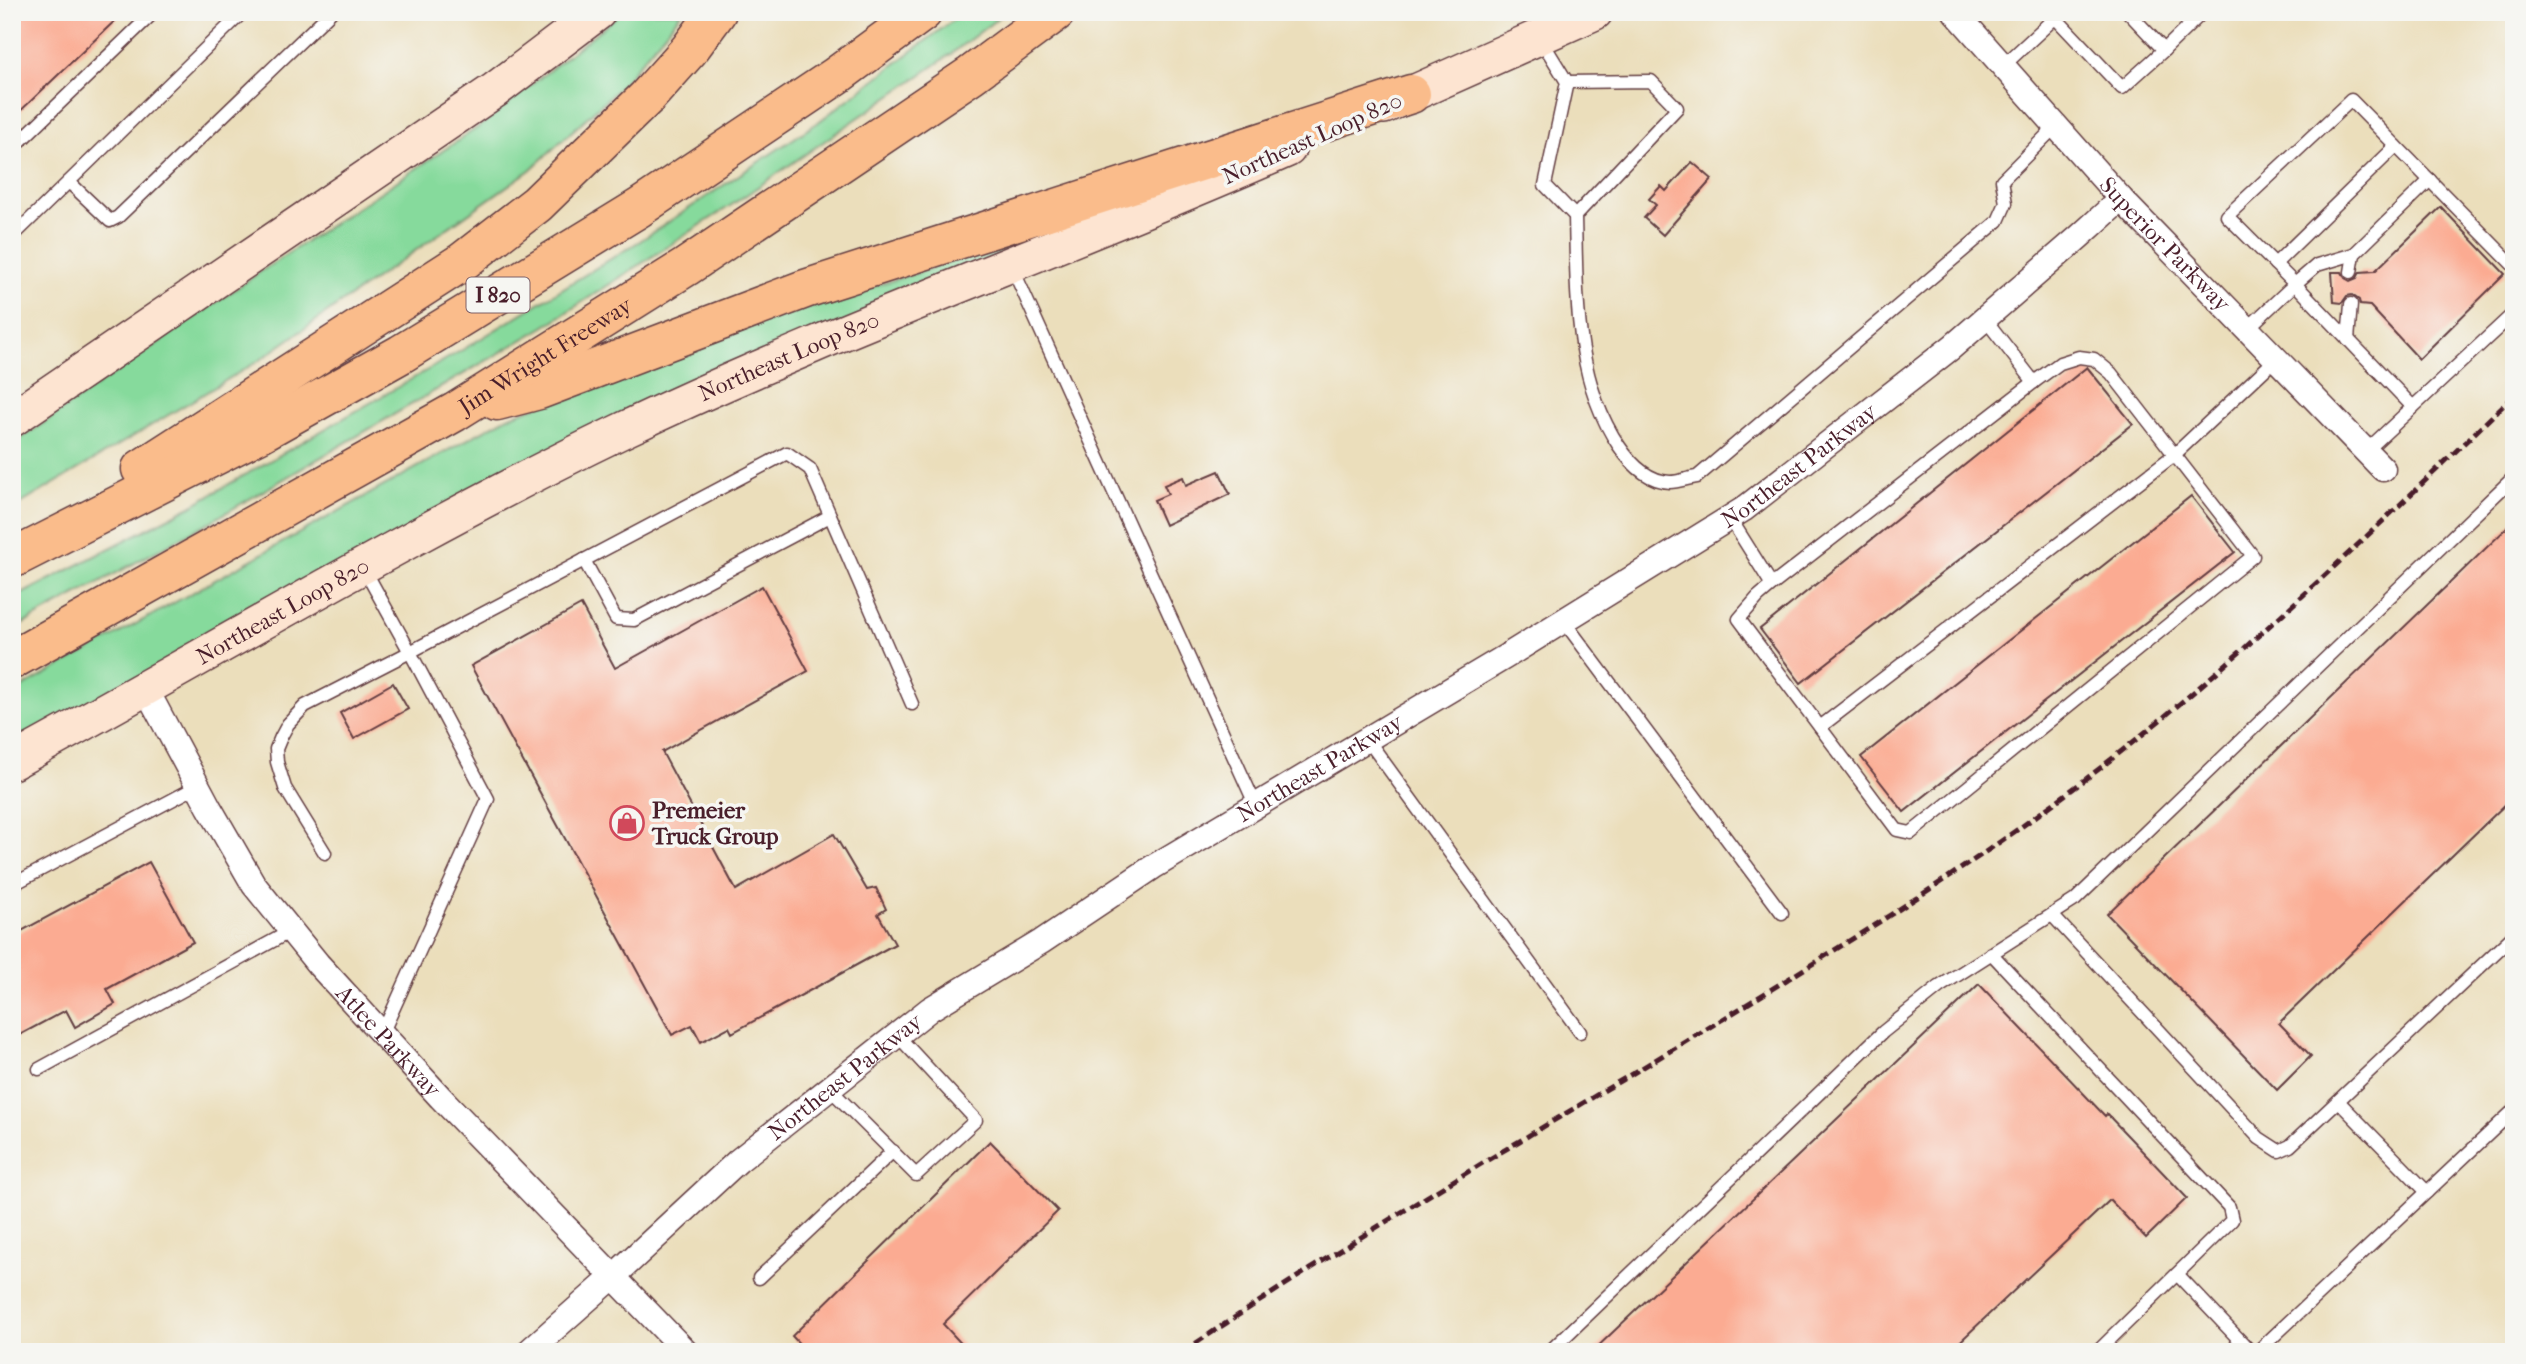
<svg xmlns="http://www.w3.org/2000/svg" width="2526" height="1364" viewBox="0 0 2526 1364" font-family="'IM FELL French Canon',serif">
<rect width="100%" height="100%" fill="#f6f6f2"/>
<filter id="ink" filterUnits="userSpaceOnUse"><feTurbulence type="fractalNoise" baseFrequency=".0143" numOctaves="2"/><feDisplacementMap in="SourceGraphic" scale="14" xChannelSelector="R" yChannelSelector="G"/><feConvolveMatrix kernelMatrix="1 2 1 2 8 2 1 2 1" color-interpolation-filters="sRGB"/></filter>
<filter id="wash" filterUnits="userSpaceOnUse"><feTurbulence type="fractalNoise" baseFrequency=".00686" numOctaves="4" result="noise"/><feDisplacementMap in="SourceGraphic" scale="28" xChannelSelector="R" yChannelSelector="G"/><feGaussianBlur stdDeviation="1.57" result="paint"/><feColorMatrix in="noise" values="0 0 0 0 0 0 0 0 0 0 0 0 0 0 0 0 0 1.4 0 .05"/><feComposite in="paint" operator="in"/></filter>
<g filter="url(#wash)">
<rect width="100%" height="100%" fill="#ebdebb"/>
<!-- green -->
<g fill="#86da9c" stroke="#687c64" stroke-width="2">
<polygon points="622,12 682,12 620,87 530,170 260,360 12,509 12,445 260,272 480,126"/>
<polygon points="964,12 1006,12 951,54 733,204 544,327 210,522 12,630 12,599 189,507 464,349 640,241 817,123"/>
<polygon points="1078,222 12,744 12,693 508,417 754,324"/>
</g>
<g id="blocks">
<!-- building -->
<g fill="#fbab92">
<polygon points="12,12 124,12 12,119"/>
<polygon points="1692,162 1712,179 1663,235 1644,218 1656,205 1649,199 1661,186 1666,191"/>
<polygon points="2441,207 2505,274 2419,359 2370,306 2360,305 2359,300 2352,295 2347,296 2342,303 2334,302 2332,272 2342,272 2345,278 2350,281 2357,278 2360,272 2375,271"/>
<polygon points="2087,367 2133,424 1801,683 1760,629"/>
<polygon points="1219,471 1230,494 1165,525 1154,500 1168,494 1164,485 1183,477 1186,485"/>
<polygon points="2191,496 2235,552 1904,812 1861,757"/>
<polygon points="2514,521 2514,796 2279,1023 2311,1056 2277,1090 2107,914"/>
<polygon points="762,586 808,671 662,752 736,890 834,834 867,890 876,888 886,909 878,914 895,944 732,1033 729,1027 701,1042 692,1025 672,1035 471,666 581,605 615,668"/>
<polygon points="393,683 408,709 354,739 340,713"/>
<polygon points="149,862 193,942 107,989 115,1004 75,1027 66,1010 12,1039 12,936"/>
<polygon points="1979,984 2105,1116 2107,1114 2187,1198 2146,1238 2110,1200 1949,1352 1592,1352"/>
<polygon points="990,1141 1058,1211 943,1324 969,1352 807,1352 792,1336"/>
</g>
</g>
</g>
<g filter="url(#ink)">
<use href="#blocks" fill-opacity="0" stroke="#623c41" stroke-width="2"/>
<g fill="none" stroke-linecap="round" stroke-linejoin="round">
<!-- service casing -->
<g stroke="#623c41" stroke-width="15">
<g id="service">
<polyline points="2050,12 2122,88 2164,50"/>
<polyline points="2128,12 2164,50 2203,12"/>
<path d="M1540,38L1567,82L1545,185L1575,216C1577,295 1574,379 1619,446C1631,464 1647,481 1670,482C1678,482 1689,478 1697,477L1998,221L2006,203L2002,180L2056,126"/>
<polyline points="2003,66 2061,12"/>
<polyline points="1567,82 1651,81 1677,108 1575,216"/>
<polyline points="12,149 154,12"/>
<polyline points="69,182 110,221 118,217 331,12"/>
<polyline points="12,237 243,12"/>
<polyline points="2354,254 2317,265 2295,284 2227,216 2351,100 2514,266"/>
<polyline points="2275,264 2396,146"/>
<polyline points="1011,265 1256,806"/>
<polyline points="2351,272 2354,254 2430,180"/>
<polyline points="1985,319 2034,382"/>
<polyline points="2247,329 2295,284 2413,407 2366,451"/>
<polyline points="2348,340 2351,304"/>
<polygon points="2079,357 2094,359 2111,373 2253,556 1911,833 1897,830 1739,619 1758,597 1772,585 2034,382 2060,363"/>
<polyline points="2413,407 2514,313"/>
<polyline points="1730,518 1772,585"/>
<polyline points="584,560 616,619 634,620 830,516"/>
<polyline points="363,567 410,652 787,453 810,469 912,704"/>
<polyline points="1563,620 1782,913"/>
<polyline points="1820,727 2174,455 2276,359"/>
<polyline points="1367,739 1580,1032"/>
<polyline points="325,853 285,788 277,762 276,749 281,737 288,724 305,706 410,652 488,799 382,1034"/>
<polyline points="12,885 198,786"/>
<polyline points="2052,915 2259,1138 2279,1151 2290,1146 2514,935"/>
<polyline points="1991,953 2229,1207 2232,1220 2097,1352"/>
<polyline points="39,1069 291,931"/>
<polyline points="829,1088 916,1175 976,1120 897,1035"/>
<polyline points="2338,1101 2427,1192"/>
<polyline points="2177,1274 2251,1352"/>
<polyline points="759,1278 893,1151"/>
<polyline points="1549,1352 1883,1032 1939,987 2075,900 2514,477"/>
<polyline points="2257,1352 2514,1110"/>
</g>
</g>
<!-- minor casing -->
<g stroke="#623c41" stroke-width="27">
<g id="minor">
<path id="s1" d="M1955,12L2121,199L2383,469"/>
<path id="s2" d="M146,689L209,807L254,885L318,964L441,1098L686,1352"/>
<path id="s3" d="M528,1352L614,1276L738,1161L930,1009L1041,942L1153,867L1505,657L1744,509L1952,347L2079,237L2121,199"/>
</g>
</g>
<!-- secondary casing -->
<g stroke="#623c41" stroke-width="38">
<g id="secondary">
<polyline points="1384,106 1595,12"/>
<polyline points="12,419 495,90 598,12"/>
<path id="s4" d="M12,762C214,652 412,532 619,432C838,327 1066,247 1288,149"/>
</g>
</g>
<!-- motorway casing -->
<g stroke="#623c41" stroke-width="41">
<g id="motorway">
<polyline points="497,401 539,390 805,289 1411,94"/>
<polyline points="141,469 462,262 537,204 647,97 689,50 717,12"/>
<polyline points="12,559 260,433 401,354 639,208 836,76 923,12"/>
<path id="s5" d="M12,660L455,412L686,267L971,75L1056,12"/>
</g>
</g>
<!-- service -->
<use href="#service" stroke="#fff" stroke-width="12"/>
<!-- minor -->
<use href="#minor" stroke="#fff" stroke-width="24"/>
<!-- secondary -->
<use href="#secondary" stroke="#fde4d1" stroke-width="35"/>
<!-- motorway -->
<use href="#motorway" stroke="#fabc8b" stroke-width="38"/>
<!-- rail -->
<path stroke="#4a1f2b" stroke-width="5" stroke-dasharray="10 5" stroke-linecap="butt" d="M1183,1352C1379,1219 1587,1104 1788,979C1877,924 1966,868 2050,806C2217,683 2365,539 2514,395"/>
</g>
</g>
<!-- icons -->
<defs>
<g id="shop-ring" transform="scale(1.75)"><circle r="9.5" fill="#f6f6f2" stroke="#d1495b" stroke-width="1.5"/><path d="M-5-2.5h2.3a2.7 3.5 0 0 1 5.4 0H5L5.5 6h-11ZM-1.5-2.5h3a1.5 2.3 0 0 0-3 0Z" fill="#d1495b"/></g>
</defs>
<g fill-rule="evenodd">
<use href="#shop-ring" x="627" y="823"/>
</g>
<g text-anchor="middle" stroke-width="7" stroke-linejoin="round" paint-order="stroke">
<!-- shield labels -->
<rect fill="#f6f6f2" stroke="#7e6067" stroke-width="2" x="466.5" y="277.5" width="63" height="35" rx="5"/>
<g font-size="21" font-weight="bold" fill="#4a1f2b">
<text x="498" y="302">I 820</text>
</g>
<!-- street labels -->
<g font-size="23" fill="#4a1f2b" stroke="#f6f6f2">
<text transform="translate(1312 138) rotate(-24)" y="8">Northeast Loop 820</text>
<text dy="8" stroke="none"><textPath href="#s1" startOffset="313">Superior Parkway</textPath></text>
<text dy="8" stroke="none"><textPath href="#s5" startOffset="614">Jim Wright Freeway</textPath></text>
<text dy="8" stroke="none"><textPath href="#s4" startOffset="877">Northeast Loop 820</textPath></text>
<text dy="8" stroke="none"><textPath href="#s3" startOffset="1554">Northeast Parkway</textPath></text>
<text dy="8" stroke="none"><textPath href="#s4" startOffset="310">Northeast Loop 820</textPath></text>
<text dy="8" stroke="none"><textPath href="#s3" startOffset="987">Northeast Parkway</textPath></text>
<text dy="8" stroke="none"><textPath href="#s2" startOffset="430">Atlee Parkway</textPath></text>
<text dy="8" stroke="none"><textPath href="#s3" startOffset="420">Northeast Parkway</textPath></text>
</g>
<!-- poi labels -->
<g font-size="23" font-weight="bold" fill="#4a1f2b" stroke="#f6f6f2" text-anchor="start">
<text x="652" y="818">Premeier<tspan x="652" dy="26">Truck Group</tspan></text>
</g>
</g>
<!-- margin -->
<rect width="2526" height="1364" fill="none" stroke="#f6f6f2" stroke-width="42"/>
</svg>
